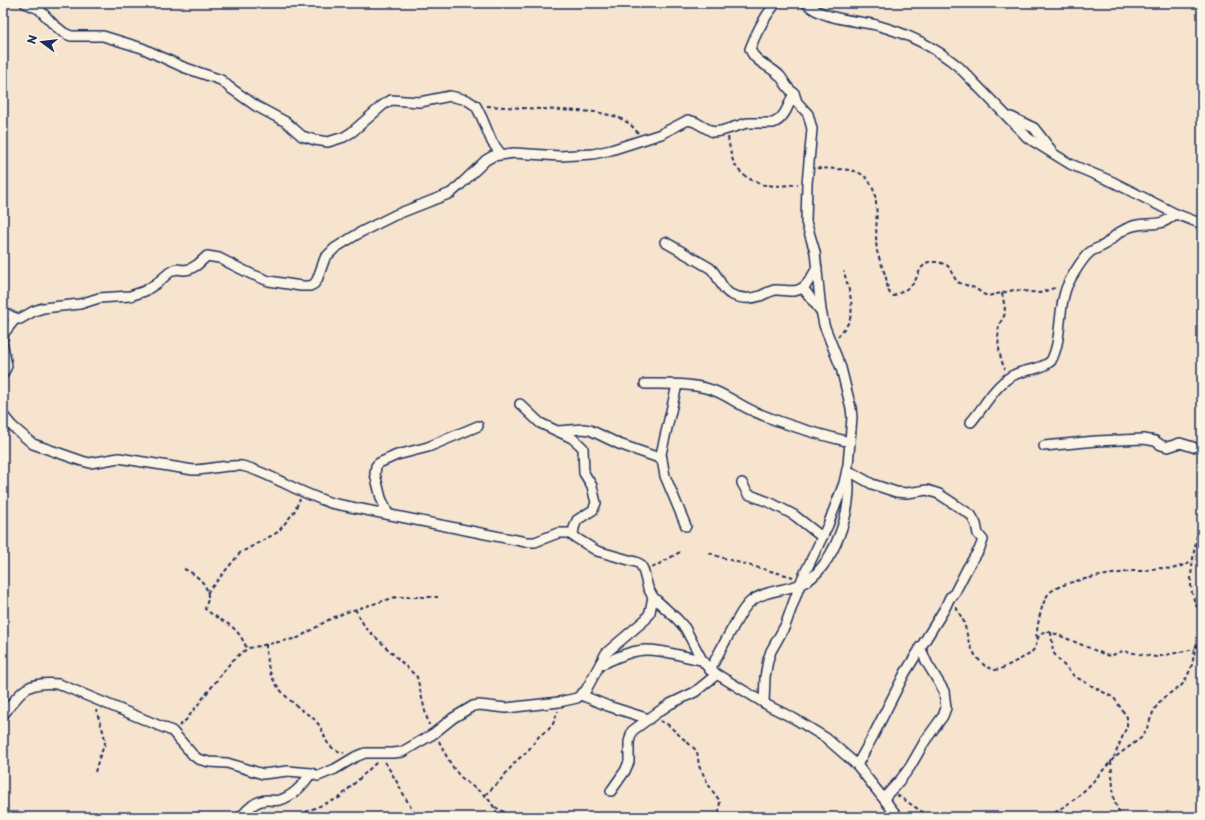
<svg xmlns="http://www.w3.org/2000/svg" width="1205" height="820" viewBox="0 0 1205 820" font-family="'Playpen Sans',sans-serif">
<rect width="100%" height="100%" fill="#f7e4cf"/>
<filter id="ink" filterUnits="userSpaceOnUse"><feTurbulence type="fractalNoise" baseFrequency=".025" numOctaves="2"/><feDisplacementMap in="SourceGraphic" scale="8" xChannelSelector="R" yChannelSelector="G"/><feConvolveMatrix kernelMatrix="1 2 1 2 8 2 1 2 1" color-interpolation-filters="sRGB"/></filter>
<g filter="url(#ink)">
<g fill="none" stroke-linecap="round" stroke-linejoin="round">
<!-- street casing -->
<g stroke="#1b2f5e" stroke-width="12">
<g id="street">
<polyline points="25,3 39,9 53,24 64,33 71,36 103,36 142,48 183,67 221,80 229,87 256,106 286,122 302,136 315,140 328,142 344,137 352,132 383,105 391,100 420,102 450,96 467,100 476,106 482,118 492,142 501,154"/>
<path d="M806,3C823,20 855,20 876,25C906,33 935,47 959,67L1028,138L1070,164L1113,182L1176,214L1202,224"/>
<polyline points="1011,117 1034,128 1038,133 1051,150"/>
<path d="M665,242L710,268C719,275 720,288 730,294C740,299 751,299 760,296C765,294 770,291 775,290C784,289 794,294 802,288C809,284 813,274 817,268"/>
<polyline points="803,288 820,310"/>
<path d="M3,312L17,319H20L34,311L43,308L80,304L99,298L130,296L145,291L157,283L170,272L176,269L184,270L190,269L197,265L207,256L219,258L251,274L269,281L301,286H310L314,284L317,280L325,258L335,248L361,232L395,215L451,193L460,185L486,160L493,156L514,153L560,156L593,154L611,150L661,134L688,120L695,122L713,132L721,131L747,123H773C785,119 789,103 794,93"/>
<polyline points="3,338 4,333 16,318"/>
<polyline points="3,346 7,366 3,374"/>
<path d="M645,384C666,384 689,383 709,389C725,393 738,405 753,411C784,425 817,434 850,442"/>
<polyline points="677,385 661,454 665,476 686,526"/>
<polyline points="520,404 540,423 572,438 579,444 583,448 584,473 592,486 596,503 593,510 577,520 574,528 573,535"/>
<path d="M3,415L12,426L33,444L82,461L90,463L119,458L193,470C210,470 225,464 242,466C256,469 269,476 282,482C298,490 314,497 331,503L526,542H535L558,533H568L597,551L636,562L640,564L643,569L648,588L653,597L677,619L685,628L702,660L710,670L769,706L795,719L826,738L857,765L898,817"/>
<path d="M971,422C984,407 994,387 1010,377C1022,369 1040,371 1051,361C1062,340 1058,314 1065,292C1067,283 1082,259 1089,253C1094,248 1102,248 1107,243C1115,236 1122,229 1133,226C1142,223 1156,225 1163,222C1167,221 1172,216 1176,214"/>
<polyline points="558,431 583,429 590,430 619,444 662,459"/>
<polyline points="1044,446 1096,441 1144,439 1155,441 1161,445 1168,447 1180,443 1193,447"/>
<polyline points="847,470 872,484 896,492 907,493 927,490 939,494 971,515 976,524 978,534 983,540 979,550 968,567 953,596 950,597 945,608 905,673 873,736 857,765"/>
<polyline points="742,483 748,494 771,503 794,515 822,537"/>
<polyline points="388,514 381,498 375,474 376,466 379,463 397,455 428,447 478,426"/>
<path d="M600,665C612,660 624,653 637,651C655,647 684,657 702,660"/>
<path d="M710,670C718,654 727,638 736,622C740,615 744,607 750,602C765,590 784,591 801,584C833,571 854,507 848,476"/>
<polyline points="581,695 608,706 649,719"/>
<path d="M764,703L765,677L768,660L771,651L785,626L802,579L828,525L844,483L848,465L852,417L851,408L841,368L824,325L821,310L815,252L806,222L807,184L812,129L808,114L797,102L794,93C787,89 785,82 780,76C771,66 755,63 750,49C756,33 765,16 776,3"/>
<path d="M3,715C22,691 25,681 59,684L172,731L193,755L198,759L209,762L227,763L263,774L288,771L311,773"/>
<polyline points="611,791 625,771 629,762 629,742 632,731 658,712 670,704 695,692 716,675"/>
<polyline points="884,798 901,779 910,767 925,741 943,716 946,708 944,691 927,663 920,647"/>
<path d="M241,817C248,808 256,800 267,800C271,800 276,801 280,800C293,796 304,784 311,773L318,776L335,769L355,757L365,753H393L402,752L433,734L453,718L473,706L479,705L506,708L559,702L577,698L586,690L606,653L646,619L650,612L653,597"/>
</g>
</g>
<!-- path -->
<g stroke="#1b2f5e" stroke-width="2" stroke-dasharray="4 3" stroke-linecap="butt">
<polyline points="487,106 596,112 618,117 630,124 638,133"/>
<path d="M728,137C731,156 732,169 750,179C756,182 761,185 767,185C777,187 788,185 798,184"/>
<path d="M817,168C830,169 846,168 857,172C886,183 873,229 877,251C879,259 883,267 885,275C888,282 886,289 891,295L894,296L905,290L914,283L921,268L928,262H939L948,266L957,282L975,288L983,294L988,296L1014,290L1040,293L1057,287"/>
<path d="M1002,293C1003,299 1005,306 1005,312C1005,317 1000,321 999,326C997,339 999,358 1005,369"/>
<path d="M838,337C841,331 847,327 849,321C856,306 847,286 844,271"/>
<path d="M1202,515C1197,533 1188,576 1192,593C1194,602 1199,610 1202,619"/>
<path d="M709,553C736,563 765,569 793,577"/>
<polyline points="652,568 680,552"/>
<path d="M184,569C195,574 208,583 208,597C208,601 206,605 205,609C225,625 236,622 247,649"/>
<polyline points="207,593 240,553 278,532 294,512 300,499"/>
<polyline points="956,607 964,622 969,643 976,657 985,666 995,670 1003,668 1030,654 1035,648 1039,635 1045,631 1056,634 1106,655 1110,656 1123,651 1156,657 1195,649"/>
<polyline points="355,609 365,627 417,677 425,711 429,725"/>
<polyline points="1051,632 1053,652 1058,659 1074,676 1114,698 1127,717 1127,726 1114,757"/>
<path d="M1036,638C1038,624 1040,608 1047,596C1056,580 1114,574 1133,571H1142L1158,568L1172,569L1193,562"/>
<path d="M266,644C266,674 275,688 298,707C303,712 310,715 315,720C329,735 320,746 344,753"/>
<polyline points="660,721 667,724 697,751 699,766 711,789 720,801 719,813 720,817"/>
<polyline points="179,726 186,720 231,662 241,653 249,648 298,638 330,619 347,612 396,597 438,597"/>
<path d="M439,741C444,752 450,764 458,774C474,792 489,790 498,817"/>
<polyline points="1111,761 1114,800 1121,817"/>
<polyline points="385,762 398,784 416,817"/>
<polyline points="95,772 99,758 105,744 104,734 96,710"/>
<polyline points="485,795 498,783 517,760 526,753 540,735 548,730 553,724 558,711"/>
<polyline points="897,795 930,817"/>
<polyline points="495,807 513,817"/>
<polyline points="300,817 304,813 310,810 339,798 377,762"/>
<polyline points="1049,817 1076,798 1089,786 1114,758 1141,738 1147,728 1154,710 1158,704 1163,698 1182,685 1187,677 1192,665 1195,649 1202,630"/>
</g>
<!-- street -->
<use href="#street" stroke="#fcf5e5" stroke-width="9"/>
</g>
</g>
<!-- margin -->
<rect width="1205" height="820" fill="none" stroke="#fcf5e5" stroke-width="16"/>
<rect x="8" y="8" width="1189" height="804" fill="none" stroke="#1b2f5e" stroke-width="1.5" filter="url(#ink)"/>
<!-- north arrow -->
<g transform="translate(42 42) rotate(285)" stroke="#fcf5e5" stroke-width="3" paint-order="stroke">
<path d="M0-3L7 15L0 10L-7 15Z" fill="#1b2f5e"/>
<text y="-6" font-size="11" font-weight="bold" text-anchor="middle" fill="#1b2f5e">N</text>
</g>
</svg>
